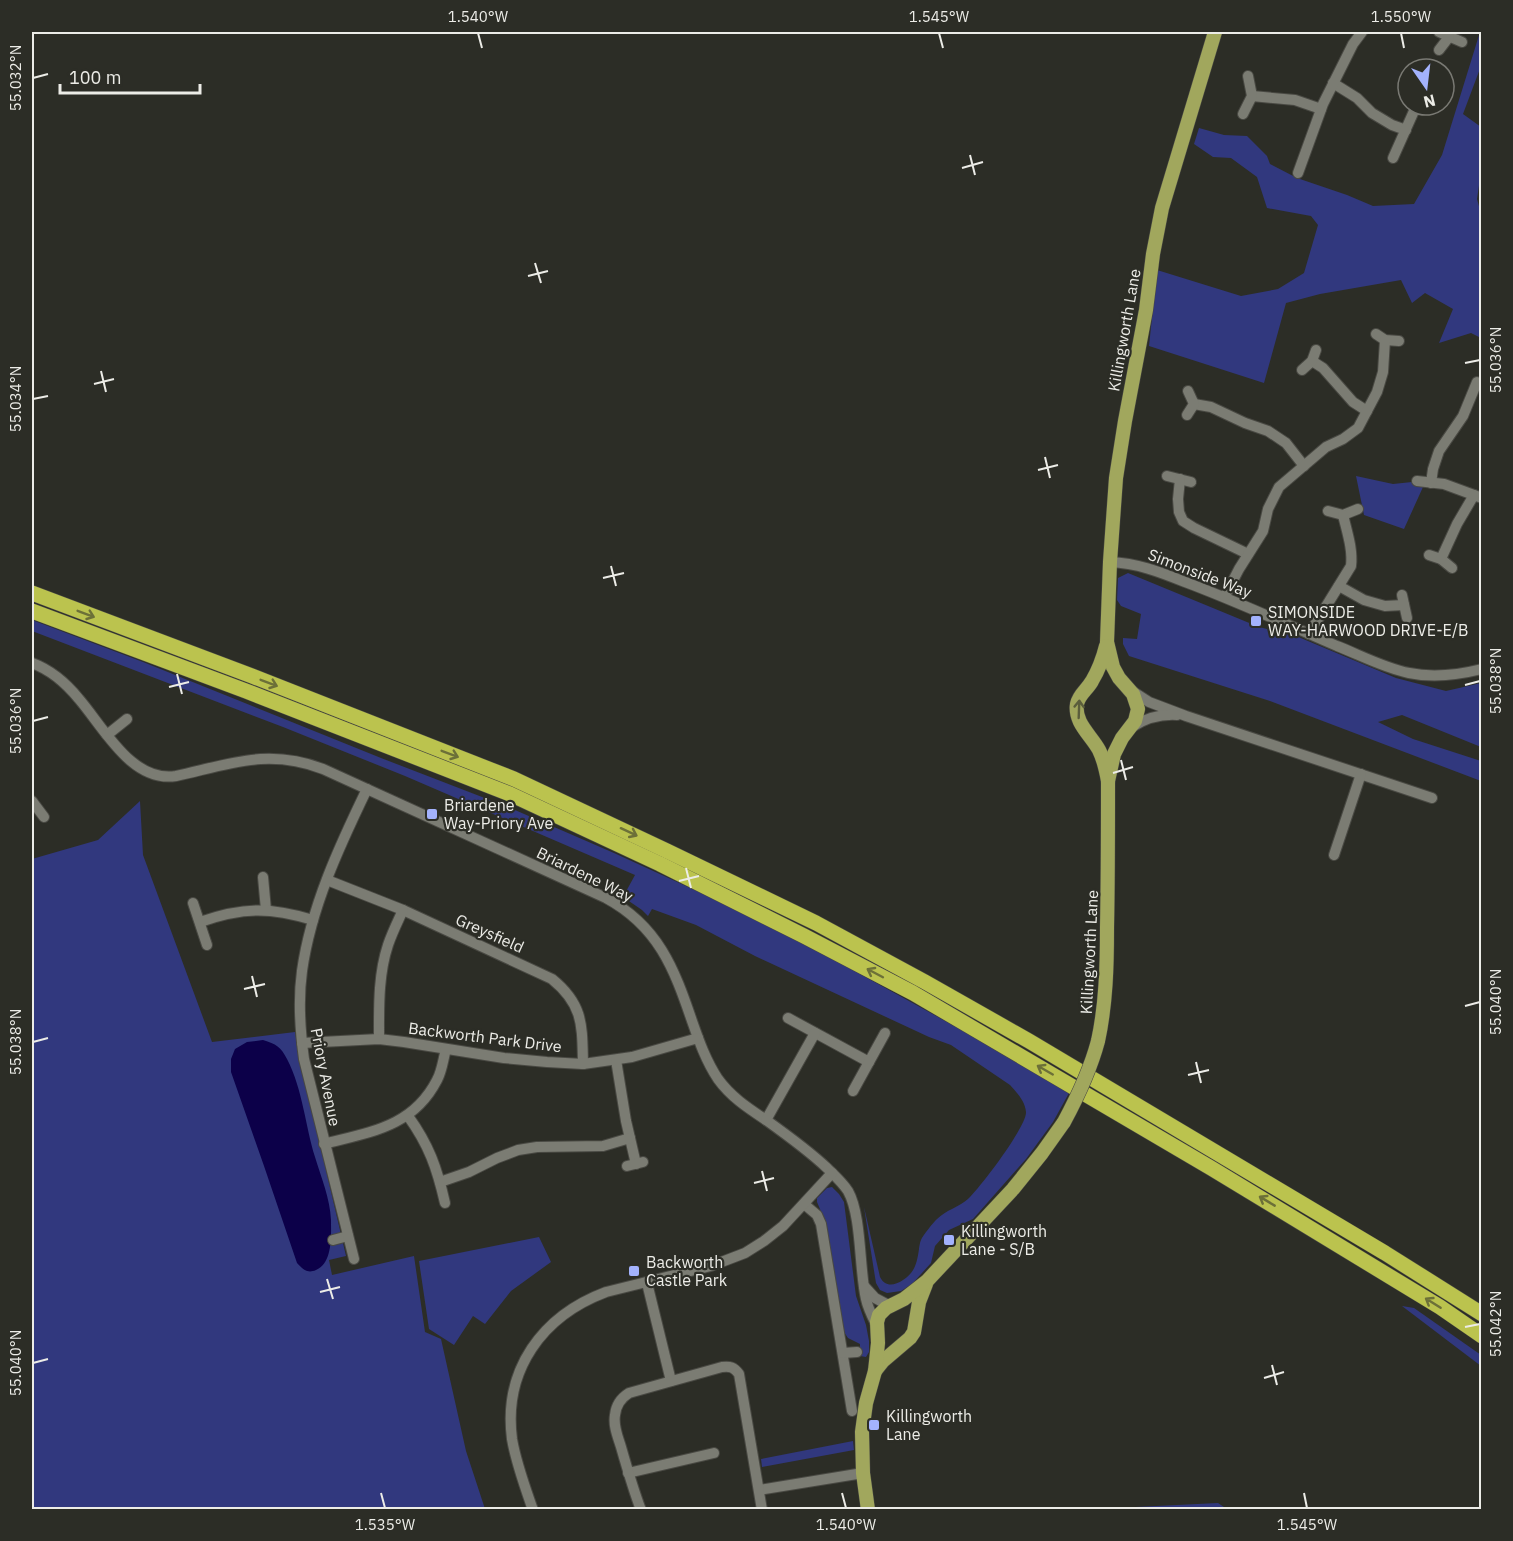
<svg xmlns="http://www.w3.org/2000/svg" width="1513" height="1541" viewBox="0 0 1513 1541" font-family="'IBM Plex Sans',sans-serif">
<rect width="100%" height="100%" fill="#2c2d26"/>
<!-- green -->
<g fill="#31387e">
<polygon points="1480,32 1481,32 1481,66 1463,114 1481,127 1482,165 1477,199 1482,217 1481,338 1471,333 1439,343 1453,309 1425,293 1412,303 1401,280 1320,294 1286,303 1264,383 1149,346 1157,270 1241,296 1278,289 1304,273 1318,225 1311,216 1267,208 1257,177 1231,158 1213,157 1194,144 1199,128 1224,135 1247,136 1267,156 1270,164 1297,178 1347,195 1373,206 1414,204 1442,155"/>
<polygon points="1356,476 1393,484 1412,482 1423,487 1404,529 1364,515"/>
<polygon points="1128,573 1259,627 1296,636 1396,678 1446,691 1481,683 1481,747 1402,715 1378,722 1413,739 1481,761 1481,781 1270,701 1129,656 1123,644 1123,638 1137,639 1141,614 1121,606 1117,600 1118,578"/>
<path d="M32,620L143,662L381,758L508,807L614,853L699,892L811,947L967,1033L1069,1093L1053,1122L1026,1159L973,1219L949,1230L935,1246L931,1263L912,1284L901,1291L887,1293L880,1290L876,1283L875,1277L864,1207L880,1277C885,1287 894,1286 903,1280C915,1272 917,1263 919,1249C919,1248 920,1242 921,1240C923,1235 933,1223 937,1219C946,1210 959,1207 968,1199C980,1188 1027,1126 1026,1112C1025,1101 1017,1093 1010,1085L951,1045L929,1037L755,956L696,925L652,909L648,916L642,910L623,897L635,875L405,776L283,727L32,631Z"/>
<polygon points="140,801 143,855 212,1042 295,1032 298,1050 346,1256 329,1260 332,1275 414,1256 425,1332 441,1339 466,1451 485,1509 32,1509 32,859 98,840"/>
<polygon points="832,1187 839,1194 844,1202 856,1296 866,1325 869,1341 869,1352 866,1357 860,1356 860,1344 848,1338 844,1332 825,1221 817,1202 817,1198 827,1188"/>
<polygon points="539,1237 551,1262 511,1291 485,1324 473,1316 454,1345 429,1329 419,1261"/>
<polygon points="1402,1306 1414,1308 1481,1355 1481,1366"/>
<polygon points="853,1441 854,1450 762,1467 761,1459"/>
<polygon points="1218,1503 1227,1509 1091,1509 1094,1509"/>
</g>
<!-- water -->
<path fill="#0c0049" d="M263,1040C276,1044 281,1047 287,1059C303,1090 305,1125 315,1157C321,1177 330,1198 331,1220C331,1235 333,1263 316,1270C307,1274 303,1269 297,1263L264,1166L231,1072V1059L235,1049L247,1042Z"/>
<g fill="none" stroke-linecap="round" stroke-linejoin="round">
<!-- minor casing -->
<g stroke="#494943" stroke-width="12">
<g id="minor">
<polyline points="1439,32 1462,42"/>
<polyline points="1439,50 1449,37"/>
<polyline points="1333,83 1357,98 1372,113 1392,125 1406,130"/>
<polyline points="1252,96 1295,100 1321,109"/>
<polyline points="1243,114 1252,96 1248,76"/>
<polyline points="1393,158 1414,111"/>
<polyline points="1298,173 1323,104 1353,44 1362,32"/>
<polyline points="1376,334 1385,340 1399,341"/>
<polyline points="1312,361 1323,368 1353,402 1367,411"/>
<polyline points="1302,370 1312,361 1316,350"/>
<polyline points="1194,404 1211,407 1245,423 1268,431 1286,443 1304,466"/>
<polyline points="1187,415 1194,404 1188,391"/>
<polyline points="1167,476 1191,482"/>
<polyline points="1180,479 1178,499 1179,512 1183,521 1194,528 1248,554"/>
<polyline points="1417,481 1444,484 1482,498"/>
<polyline points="1431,483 1433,469 1439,451 1463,416 1477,382"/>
<polyline points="1328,511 1343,515 1358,509"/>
<polyline points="1429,555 1441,559 1452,568"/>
<polyline points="1441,559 1457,524 1474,495"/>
<path d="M1110,562C1137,563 1160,572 1185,582C1236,601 1286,624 1337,646C1360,655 1384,668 1409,673C1434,678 1458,675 1482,669"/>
<polyline points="1339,586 1364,600 1385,606 1404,605"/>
<polyline points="1402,595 1407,618"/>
<polyline points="1225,596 1239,569 1263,531 1268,509 1279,487 1326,447 1343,439 1358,428 1377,392 1383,372 1385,340"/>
<path d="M1309,634L1351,566C1353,549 1347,532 1343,515"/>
<path d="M32,663C51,670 66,683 79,699C104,728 132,783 176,776C230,764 268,748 323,769L606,898C658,926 674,968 692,1021C699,1041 706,1061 718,1079C731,1097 748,1108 766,1120C787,1135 808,1150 827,1168C834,1175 842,1182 848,1191C862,1216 859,1269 866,1299C868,1309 873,1318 878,1328"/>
<polyline points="1132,691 1149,702 1186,716 1432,798"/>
<path d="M1132,727C1146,718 1160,714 1177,715"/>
<polyline points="107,735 127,719"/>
<polyline points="32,801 44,817"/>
<polyline points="1334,855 1361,774"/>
<polyline points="263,877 266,910"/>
<path d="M327,880L403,910L552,979C584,1005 582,1026 583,1064"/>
<polyline points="193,903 207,945"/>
<path d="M200,922C243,907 270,907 313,920"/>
<polyline points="788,1018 869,1062"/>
<path d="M379,1039C379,1008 378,975 388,945C392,933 398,921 403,910"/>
<polyline points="302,1043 379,1039 404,1042 504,1058 547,1062 583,1064 632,1057 698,1038"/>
<polyline points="616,1060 626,1121 636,1164"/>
<polyline points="853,1091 885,1033"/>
<path d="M408,1116C429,1145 437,1168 445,1203"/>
<polyline points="766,1120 815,1033"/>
<path d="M324,1144C370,1132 413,1127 437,1080C442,1071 443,1060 446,1049"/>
<polyline points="627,1166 643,1162"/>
<polyline points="440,1182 469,1172 497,1158 518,1150 537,1147 603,1146 630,1138"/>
<polyline points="804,1204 817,1215 821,1224 852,1411"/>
<polyline points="333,1240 348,1236"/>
<path d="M354,1259L304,1059C300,1030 298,1000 302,971C311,907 339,847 367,789"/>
<polyline points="647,1283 671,1381"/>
<polyline points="864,1286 875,1298 890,1306"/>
<polyline points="843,1353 857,1352"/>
<polyline points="628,1473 714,1453"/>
<polyline points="759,1490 863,1473"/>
<path d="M533,1510C525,1487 516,1463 512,1439C503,1370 542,1316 606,1292L711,1266L745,1253L764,1241L783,1226L832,1173"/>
<path d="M641,1510C633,1489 627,1468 621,1447C618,1437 613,1426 615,1415C616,1405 621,1398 629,1393L722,1367C730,1366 734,1367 739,1374L762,1510"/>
</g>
</g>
<!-- major casing -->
<g stroke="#494943" stroke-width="15">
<g id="major">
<polyline points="1108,781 1114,754 1122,738 1135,721 1138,709 1133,694 1119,678 1113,667 1107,642 1110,562 1116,478 1125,421 1146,310 1153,254 1162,208 1215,32"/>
<path d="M1098,1041C1106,1004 1107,966 1107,928C1108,879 1108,830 1108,781C1106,770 1104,760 1099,750C1091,735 1074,723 1077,704C1079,694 1087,690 1092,681C1098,671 1103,658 1106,646"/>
<polyline points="875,1371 883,1361 910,1338 914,1332 919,1302 926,1284"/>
<polyline points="868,1510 863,1473 862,1432 866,1403 875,1371 878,1343 877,1322 879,1315 886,1308 904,1299 927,1281 1013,1189 1042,1153 1064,1122"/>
</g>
</g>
<!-- highway casing -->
<g stroke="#494943" stroke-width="16">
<g id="highway">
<polyline points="32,593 252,676 514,779 667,851 816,923 925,982 1029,1041 1385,1253 1482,1314"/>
<polyline points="32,611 246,691 510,794 660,864 804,936 913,993 1211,1168 1440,1307 1482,1336"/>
</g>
</g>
<!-- minor -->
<use href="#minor" stroke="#7b7c73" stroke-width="10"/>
<!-- major -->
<use href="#major" stroke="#a1a75d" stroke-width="14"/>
<!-- highway -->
<use href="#highway" stroke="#bbc34e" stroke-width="15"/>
<!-- major-bridge casing -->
<g stroke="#494943" stroke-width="15" stroke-linecap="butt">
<path id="major-bridge" d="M1064,1122C1078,1096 1090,1071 1098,1041"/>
</g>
<!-- major-bridge -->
<use href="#major-bridge" stroke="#a1a75d" stroke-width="14"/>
</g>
<!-- one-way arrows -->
<defs><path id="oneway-shaft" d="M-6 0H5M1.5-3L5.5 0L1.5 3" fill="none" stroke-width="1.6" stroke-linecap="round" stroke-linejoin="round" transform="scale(1.5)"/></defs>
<g stroke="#6c7038">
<use href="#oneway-shaft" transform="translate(86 614) rotate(21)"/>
<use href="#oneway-shaft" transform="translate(269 683) rotate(21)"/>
<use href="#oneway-shaft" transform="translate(450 754) rotate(21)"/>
<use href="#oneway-shaft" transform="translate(629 832) rotate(25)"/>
<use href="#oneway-shaft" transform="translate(875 973) rotate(-152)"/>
<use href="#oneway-shaft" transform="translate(1045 1070) rotate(-150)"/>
<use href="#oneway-shaft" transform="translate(1267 1201) rotate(-149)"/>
<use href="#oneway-shaft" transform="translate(1433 1303) rotate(-148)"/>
</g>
<use stroke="#5b5e3c" href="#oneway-shaft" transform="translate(1079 709) rotate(-88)"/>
<!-- ticks -->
<path fill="none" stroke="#ecece7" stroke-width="2" d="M478,33L482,48M939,33L943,48M1401,33L1404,48M33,78L48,74M970,155L975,175M962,168L983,162M535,263L541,283M528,276L548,271M1465,363L1480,360M101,371L106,392M94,384L114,379M33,399L48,396M1045,457L1050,478M1038,470L1058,465M611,566L616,586M603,578L624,573M177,674L182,694M1465,685L1480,681M169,687L189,682M33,721L48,717M1121,760L1126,780M1113,773L1133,767M686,868L691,888M679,881L699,876M252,976L257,997M244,989L265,984M1465,1006L1480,1002M33,1042L48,1038M1196,1062L1201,1083M1188,1075L1209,1070M762,1171L767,1191M754,1183L774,1178M327,1279L333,1299M320,1292L340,1287M1465,1327L1480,1324M33,1363L48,1359M1272,1365L1277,1385M1264,1378L1284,1372M381,1493L385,1508M842,1493L846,1508M1304,1493L1307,1508"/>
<!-- markers -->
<g fill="#a3b2fd" stroke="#2c2d26" stroke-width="2">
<rect x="1250" y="615" width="12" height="12" rx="3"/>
<rect x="426" y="808" width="12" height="12" rx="3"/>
<rect x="943" y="1234" width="12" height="12" rx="3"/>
<rect x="628" y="1265" width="12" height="12" rx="3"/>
<rect x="868" y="1419" width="12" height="12" rx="3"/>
</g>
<g text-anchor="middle" stroke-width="4.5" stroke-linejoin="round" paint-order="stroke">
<!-- street labels -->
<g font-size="16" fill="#ecece7" stroke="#2c2d26">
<text transform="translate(1124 330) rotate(-80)" y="6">Killingworth Lane</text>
<text transform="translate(1200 573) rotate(21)" y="6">Simonside Way</text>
<text transform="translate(585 874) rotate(26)" y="6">Briardene Way</text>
<text transform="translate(490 933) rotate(24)" y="6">Greysfield</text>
<text transform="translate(1089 952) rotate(-87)" y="6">Killingworth Lane</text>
<text transform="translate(485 1037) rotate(7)" y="6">Backworth Park Drive</text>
<text transform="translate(326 1077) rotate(79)" y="6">Priory Avenue</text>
</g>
<!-- poi labels -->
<g font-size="16" fill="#ecece7" stroke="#2c2d26" text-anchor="start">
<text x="1268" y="618">SIMONSIDE<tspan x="1268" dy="18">WAY-HARWOOD DRIVE-E/B</tspan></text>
<text x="444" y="811">Briardene<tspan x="444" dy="18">Way-Priory Ave</tspan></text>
<text x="961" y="1237">Killingworth<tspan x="961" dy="18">Lane - S/B</tspan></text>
<text x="646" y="1268">Backworth<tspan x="646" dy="18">Castle Park</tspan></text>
<text x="886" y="1422">Killingworth<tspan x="886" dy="18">Lane</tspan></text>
</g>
</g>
<!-- border -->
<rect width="1513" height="1541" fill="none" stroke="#2c2d26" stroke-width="66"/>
<!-- north arrow -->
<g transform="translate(1426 87) rotate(166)"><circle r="28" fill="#2c2d26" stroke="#797973" stroke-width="1.5"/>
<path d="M0-4.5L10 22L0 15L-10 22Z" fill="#a3b2fd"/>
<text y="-9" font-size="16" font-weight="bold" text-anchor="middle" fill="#ecece7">N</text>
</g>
<!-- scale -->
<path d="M60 84v9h140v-9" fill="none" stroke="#ecece7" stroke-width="3"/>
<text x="69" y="84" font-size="18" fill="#ecece7" stroke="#2c2d26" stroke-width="4.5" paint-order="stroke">100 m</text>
<rect x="33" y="33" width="1447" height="1475" fill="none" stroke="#ecece7" stroke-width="2"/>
<g font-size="15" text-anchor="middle" fill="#ecece7">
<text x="478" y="22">1.540°W</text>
<text x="939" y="22">1.545°W</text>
<text x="1401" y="22">1.550°W</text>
<text transform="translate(16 78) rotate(-90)" y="5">55.032°N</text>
<text transform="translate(1496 360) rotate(-90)" y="5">55.036°N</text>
<text transform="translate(16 399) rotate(-90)" y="5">55.034°N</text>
<text transform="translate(1496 681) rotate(-90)" y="5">55.038°N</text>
<text transform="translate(16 721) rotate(-90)" y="5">55.036°N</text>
<text transform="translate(1496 1002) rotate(-90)" y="5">55.040°N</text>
<text transform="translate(16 1042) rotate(-90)" y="5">55.038°N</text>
<text transform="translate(1496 1324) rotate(-90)" y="5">55.042°N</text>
<text transform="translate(16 1363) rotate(-90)" y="5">55.040°N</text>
<text x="385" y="1530">1.535°W</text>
<text x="846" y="1530">1.540°W</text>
<text x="1307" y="1530">1.545°W</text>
</g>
</svg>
